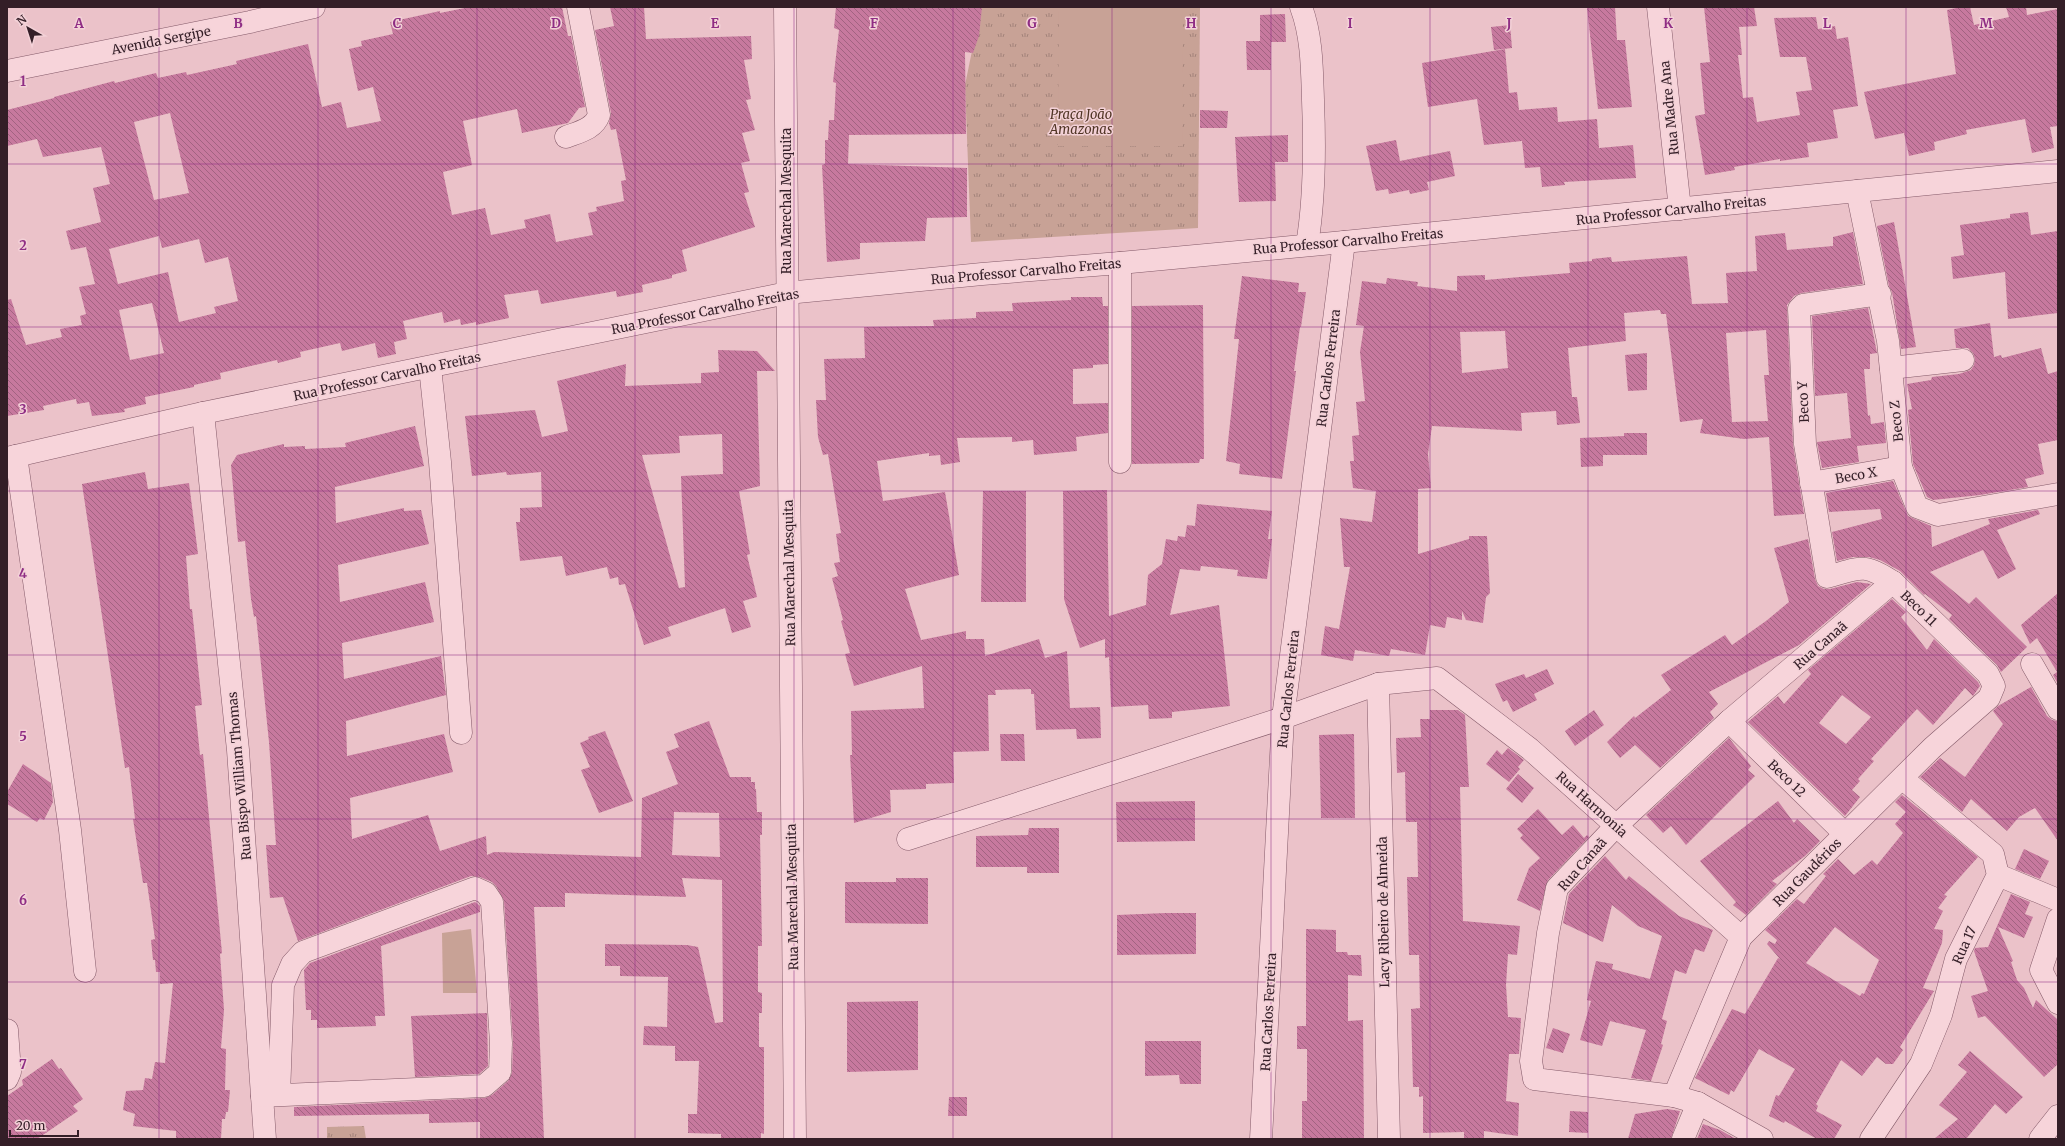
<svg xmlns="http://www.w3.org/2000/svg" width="2065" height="1146" viewBox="0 0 2065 1146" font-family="Merriweather,serif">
<defs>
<pattern id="grass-tufts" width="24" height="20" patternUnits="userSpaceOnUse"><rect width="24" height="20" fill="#c8a296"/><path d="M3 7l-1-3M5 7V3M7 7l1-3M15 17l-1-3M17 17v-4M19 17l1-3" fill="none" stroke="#a3837a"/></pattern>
<pattern id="building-back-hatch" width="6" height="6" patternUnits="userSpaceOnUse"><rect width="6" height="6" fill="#c7799e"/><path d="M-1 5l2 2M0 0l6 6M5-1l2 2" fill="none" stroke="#a26381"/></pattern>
</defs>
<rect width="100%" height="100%" fill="#ebc2c9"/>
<!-- grass -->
<g fill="url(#grass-tufts)">
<polygon points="981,7 1200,7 1198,228 971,242 965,85"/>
<polygon points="364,1126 366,1139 327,1139 327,1127"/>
</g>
<!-- garden -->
<g fill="#c8a296">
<polygon points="1059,7 1183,7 1182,146 1058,146"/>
<polygon points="471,929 477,993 443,993 442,933"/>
</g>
<!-- building -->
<g fill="url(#building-back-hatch)" fill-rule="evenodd">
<path d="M470,7H562L568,36H571L585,107L579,108L568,123L522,133L517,109L463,121L472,165L443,172L452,215L485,208L491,235L526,228L524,220L550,214L556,242L593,235L588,213L597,211L596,207L624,201L621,181L626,180L616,129L611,130L609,123L611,113L595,30L614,26L610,7H644L646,39L751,36L752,59L744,60L751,99L746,100L755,130L742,133L750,161L741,163L749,192L744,193L755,227L682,250L687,271L672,275V278L642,285L643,292L617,297L616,291L541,304L538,290L504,295L509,318L476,325V322L461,325L460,319L444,323L442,312L403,321L407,339L394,342L396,354L378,358L375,343L342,351L340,343L300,352L301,357L278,363L277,360L229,371L220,373L221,379L194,385V387L145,397L146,404L124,409L125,412L92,416L89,402L77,404L76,399L43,406L44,410L7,416V300L11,299L26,345L62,337L60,329L82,325L80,316L86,314L79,287L95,284L86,247L71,250L66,231L101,222L93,188L110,184L101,147L43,157L37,139L7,146V110L54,98V97L114,81L115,83L156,73L158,78L186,72L187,75L237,64L236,61L308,44L322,107L341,102L347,128L381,121L373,87L358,91L349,49L362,46L361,41L393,34L390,22L440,11V13ZM170,113L189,193L154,200L134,122ZM159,236L162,248L199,239L205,263L228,257L238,301L214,307L216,313L179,322L168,272L118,284L109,249ZM152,303L164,353L130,360L119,310Z"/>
<polygon points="836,7 982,7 979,36 973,53 965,52 966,134 849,135 848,164 967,168 967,217 927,218 925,241 860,243 860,259 827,262 822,165 825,164 825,140 828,140 829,120 834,120 836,83 833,82 839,30 834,28"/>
<polygon points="1587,7 1615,7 1617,40 1625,40 1632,107 1598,109"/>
<polygon points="1704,7 1754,7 1757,26 1739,27 1742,55 1738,55 1743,98 1753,97 1757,122 1800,115 1796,92 1812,90 1806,57 1780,57 1774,18 1816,17 1818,29 1835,26 1837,39 1848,37 1858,106 1833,110 1838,138 1807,143 1809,157 1780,161 1780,159 1734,167 1735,170 1705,175 1695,116 1705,114 1700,63 1710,62"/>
<polygon points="1961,7 1970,7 1974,25 2009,17 2006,7 2026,7 2027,15 2058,9 2058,126 2050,127 2054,148 2032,153 2025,119 1966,130 1967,134 1934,142 1935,150 1909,156 1904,133 1875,139 1864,92 1956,74 1947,10"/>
<polygon points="1285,14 1286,42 1271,42 1271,70 1247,70 1246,41 1260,41 1260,15"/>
<polygon points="1510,25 1512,48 1494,50 1491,27"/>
<polygon points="1505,49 1509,93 1517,92 1519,110 1557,107 1558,122 1597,119 1599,148 1633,145 1636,178 1564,182 1565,185 1542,187 1540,167 1525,168 1522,141 1484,145 1477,99 1428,107 1422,63"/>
<polygon points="1200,110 1228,111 1227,128 1200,128"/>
<polygon points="1288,135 1288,162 1275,162 1276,201 1239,202 1235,137"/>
<polygon points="1396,140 1400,161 1450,151 1455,176 1427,182 1429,190 1410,194 1409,190 1389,194 1388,189 1376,191 1366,146"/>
<polygon points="2028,212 2031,235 2058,231 2058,313 2008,319 2005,272 1953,279 1951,257 1964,255 1960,225 2010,218 2010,214"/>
<polygon points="1894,222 1916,347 1901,349 1892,292 1889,286 1877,226"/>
<path d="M1853,232L1863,284L1801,293L1794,296L1787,305L1793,445L1804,514L1774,516L1769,437L1744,439L1700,433L1703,419L1680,422L1666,314H1661L1660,310L1624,313L1626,341L1568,348L1572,397H1577L1580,423L1557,425L1556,411L1521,413L1522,431L1432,426L1428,454L1431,488L1418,489V554L1469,539V536H1487L1490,593L1486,597L1483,623L1466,620L1462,611V620L1447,617L1445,628L1430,625L1425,655L1391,649L1389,656L1355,650L1353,661L1321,655L1325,626L1339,629L1350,567H1344L1340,518L1372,522L1376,491L1353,488L1350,461H1354L1352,436L1359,435L1356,402L1365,401L1360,352L1364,326L1356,325L1362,281L1386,284L1387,278L1418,282L1417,286L1457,291V276L1485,275V280L1570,273L1569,263L1592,261V259L1611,257L1612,262L1687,256L1692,304L1728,303L1726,273L1757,271L1755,236L1785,233L1787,250L1833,246V237ZM1766,330L1769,375H1764L1768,421L1732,422L1726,333ZM1505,331L1508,368L1462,373L1460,332Z"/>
<polygon points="1242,276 1299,283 1298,292 1306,292 1301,327 1300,327 1294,371 1296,371 1282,479 1239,474 1240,464 1226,461 1239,339 1234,339"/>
<polygon points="1071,297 1102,297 1103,306 1108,306 1108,364 1093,365 1093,368 1073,369 1073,404 1108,403 1108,433 1076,437 1077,451 1034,455 1033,440 1012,442 1012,437 957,438 960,462 941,465 940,455 929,456 929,453 877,461 883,501 945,492 959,575 905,589 921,640 966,631 966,639 984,639 985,656 1039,639 1045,658 1067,651 1070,708 1100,707 1101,738 1077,739 1076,729 1036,730 1034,694 1031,694 1031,689 995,690 996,695 988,695 989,751 953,752 954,783 926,784 926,789 890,790 891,812 854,823 850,755 852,755 851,711 924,708 922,666 854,686 845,654 850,653 841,621 843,620 832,578 838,576 834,563 840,562 836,534 841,533 828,454 823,455 818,437 816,400 826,400 824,359 865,358 864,327 934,326 933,320 976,318 976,312 1013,311 1012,303 1071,300"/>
<polygon points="1203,305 1204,459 1200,459 1199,463 1132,464 1132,306"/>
<polygon points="1868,308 1877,353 1870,354 1870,369 1864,369 1868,416 1870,415 1871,424 1884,422 1886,443 1857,446 1859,462 1822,468 1817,442 1851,438 1847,393 1815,396 1812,316"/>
<polygon points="1990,323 1994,357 2001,355 2002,358 2041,348 2048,374 2058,371 2058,440 2038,444 2044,474 2025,479 2028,487 1980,495 1933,500 1927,497 1913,464 1908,410 1912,409 1907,384 1931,380 1932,377 1959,374 1971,370 1974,365 1975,359 1973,353 1968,348 1956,348 1954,329"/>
<path d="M718,350L757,351L775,371H757L760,486L739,491L750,554L747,555L757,597L743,601L751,627L732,633L725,608L668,627L671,636L644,645L625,584L619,585L618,577L610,579L607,567L566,576L562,556L520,561L516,522H520V508L542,507L541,472L507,475L506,472L472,476L465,416L535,410L542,437L568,431L557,381L626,364L625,386L701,383V373L719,372ZM722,434L723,474L681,476L685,587L679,588L642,455L680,453L679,436Z"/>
<polygon points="1647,353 1647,390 1628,391 1625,355"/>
<path d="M415,426L424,466L335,487L336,523L404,508V511L421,510L429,544L338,565L340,602L425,582L434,622L342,643L344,679L441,656L446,695L346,721L347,756L444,734L453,772L350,798L352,839L428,815L440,851L486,836L487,855L494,852L641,857L642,798L678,784L666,752L679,747L674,734L709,721L730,777H751V782H755V789H756L757,812H762V835H760L762,946H758V992L762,993V1013H759V1047H764V1134L761,1133V1139H721V1134L688,1133V1114H697L699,1061H675V1046L643,1045L644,1026L667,1027L668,977L620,976V966H605V944L687,945L698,947L715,1023L723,1022L722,880L682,878L686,897L565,893V907H534L544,1139H480V1122L429,1123V1114L294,1116V1107L485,1098L492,1095L508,1081L512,1073L513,1042L504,901L496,886L492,882L480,877L471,876L298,941L283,897L270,898L266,845H276L269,742L256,616L254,617L251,599L245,541L238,542L231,465L237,455L284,444V447L305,446V449L346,447L345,443ZM674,812L719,813L720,857L672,855Z"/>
<polygon points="1624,433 1647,433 1647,455 1603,455 1603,466 1581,467 1580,438 1624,436"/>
<polygon points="145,472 148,489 189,483 198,554 186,556 190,609 192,609 202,705 195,706 200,755 203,754 222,953 220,954 224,1010 221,1048 226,1049 225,1090 230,1090 228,1112 226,1112 225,1119 222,1119 221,1139 176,1139 176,1131 133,1126 135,1114 123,1110 126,1091 143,1090 145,1078 152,1079 155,1062 165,1063 173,983 160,984 160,972 156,972 155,960 153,960 151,940 155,939 147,883 143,883 133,819 135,819 129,767 125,768 82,484"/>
<polygon points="1893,481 1908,516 1931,526 1932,547 1990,524 1988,519 2038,510 2040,514 1997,530 2016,569 1998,579 1983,550 1930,572 1969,604 1976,597 2027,647 2001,672 1997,665 1949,619 1952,615 1925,594 1924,595 1900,571 1880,560 1869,557 1853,557 1837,561 1832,532 1882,519 1880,509 1829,512 1826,493"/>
<polygon points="1107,490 1109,616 1146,605 1148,575 1162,564 1166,539 1177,541 1178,536 1185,537 1187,525 1195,526 1197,504 1272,511 1268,539 1272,539 1267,579 1237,576 1238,570 1201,566 1200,571 1180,569 1170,615 1219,605 1230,706 1172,712 1172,718 1149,719 1148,705 1111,707 1109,657 1105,658 1105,639 1080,648 1064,599 1064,587 1063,491"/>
<polygon points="983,491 1026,491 1026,602 981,602"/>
<polygon points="1808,539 1815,579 1818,586 1824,589 1830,589 1857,582 1871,584 1799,645 1709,692 1718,704 1710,712 1714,718 1660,768 1635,745 1620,758 1607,742 1634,716 1635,718 1671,690 1661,675 1725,635 1732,645 1766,621 1789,602 1774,548"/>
<polygon points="2058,593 2058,684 2053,675 2057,672 2037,638 2030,644 2021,625"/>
<path d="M1892,599L1906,612L1901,617L1927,650L1934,639L1978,682L1980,686L1973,696L1965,688L1933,725L1917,709L1871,759L1874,761L1858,779L1860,781L1852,790L1860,797L1845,816L1748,722L1778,696L1784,704L1811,674L1808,670ZM1842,695L1871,717L1846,744L1819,723Z"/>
<polygon points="1547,669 1554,684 1534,694 1537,700 1513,712 1507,700 1503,702 1495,684 1524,674 1526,678"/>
<polygon points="2031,687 2047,716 2052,720 2058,721 2058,841 2035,808 2019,817 2007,831 1971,799 1962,812 1920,777 1940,758 1965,777 2003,724 1993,711 1998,706"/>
<polygon points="1430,710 1458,710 1465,715 1469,787 1460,787 1463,921 1520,926 1517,955 1508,954 1506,985 1508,1017 1521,1018 1519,1054 1509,1054 1506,1101 1519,1103 1518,1136 1484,1131 1484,1139 1464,1139 1464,1132 1423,1133 1423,1096 1419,1097 1419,1087 1413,1087 1411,1009 1420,1008 1419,955 1409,955 1407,877 1418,877 1417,822 1406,822 1405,772 1397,773 1396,738 1421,737 1420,719 1430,719"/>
<polygon points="1594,710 1604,725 1575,746 1565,731"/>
<polygon points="605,731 633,801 599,813 581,770 590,767 580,743 589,739 588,737"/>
<polygon points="1000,734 1024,734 1025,761 1001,761"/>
<polygon points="1354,734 1355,818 1321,818 1319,735"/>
<polygon points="1729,738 1751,766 1748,770 1755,776 1686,845 1671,826 1663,833 1646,815"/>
<polygon points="1508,748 1524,760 1518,767 1520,769 1509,782 1486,764 1497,750 1502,755"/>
<polygon points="23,764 51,783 53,802 44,820 40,818 37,822 7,804 7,792"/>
<polygon points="1518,774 1534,788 1522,803 1506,789"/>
<path d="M1902,795L1978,857L1944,895L1947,896L1938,908L1943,911L1934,929L1943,930L1942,943L1923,988L1934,991L1900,1047L1903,1050L1893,1064H1886L1877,1057L1862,1076L1841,1060L1816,1104L1818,1106L1816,1111L1842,1125L1834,1139H1817L1785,1121L1784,1123L1769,1116L1776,1095L1779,1096L1795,1069L1759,1049L1734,1092L1731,1090L1729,1095L1695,1078L1732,1009L1745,1014L1778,958L1780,959L1767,944L1769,941L1775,944L1777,940L1765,930L1797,899L1804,904L1826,876L1823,874L1838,859L1854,875L1872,860L1877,865L1903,833L1895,824L1906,812L1895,802ZM1835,927L1879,960L1864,994L1862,993L1860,996L1806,963Z"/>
<polygon points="1195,801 1195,841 1117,842 1116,802"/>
<polygon points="1778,801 1794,823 1797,819 1820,841 1805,856 1772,881 1777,884 1746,915 1733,905 1736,902 1700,861"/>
<polygon points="1538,809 1562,835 1573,825 1584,838 1587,835 1589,837 1548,880 1540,911 1517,900 1529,868 1540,858 1520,838 1523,835 1517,829"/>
<polygon points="1029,828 1059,828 1059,873 1027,873 1027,867 976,867 976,836 1028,835"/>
<polygon points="2024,849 2049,861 2040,879 2015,869"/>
<polygon points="1605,856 1626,880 1629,876 1679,916 1713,930 1704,952 1695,949 1686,974 1675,970 1662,1019 1667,1021 1661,1044 1663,1045 1651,1081 1631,1078 1646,1030 1610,1021 1602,1046 1580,1040 1591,1001 1587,1000 1596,961 1613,964 1612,969 1650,979 1662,936 1638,926 1612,905 1603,942 1563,923 1569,894"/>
<polygon points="896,878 928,878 928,924 845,923 845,882 896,882"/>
<polygon points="2011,894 2030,902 2025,914 2033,917 2024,938 1998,927 2013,961 2011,962 2017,980 2024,988 2033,1008 2036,1000 2058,1020 2058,1064 2044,1077 1985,1016 1978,1018 1971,996 1988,991 1974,951 1975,948 1988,947"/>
<polygon points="475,902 480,906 480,912 381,946 385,1016 375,1016 376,1026 317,1028 317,1020 311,1020 311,1010 306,1010 304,970 310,963"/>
<polygon points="1166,913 1196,913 1196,954 1117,955 1117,915"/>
<polygon points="1306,929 1336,930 1336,952 1347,952 1348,955 1361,955 1362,976 1348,975 1348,1021 1363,1020 1364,1139 1302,1139 1302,1101 1307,1101 1307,1049 1297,1049 1297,1026 1306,1026"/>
<polygon points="918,1001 918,1070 847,1072 847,1002"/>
<polygon points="487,1013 488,1066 479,1074 415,1077 411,1016"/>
<polygon points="1553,1028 1570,1034 1563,1053 1546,1048"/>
<polygon points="1145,1041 1201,1041 1201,1084 1180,1084 1179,1075 1145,1076"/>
<polygon points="1970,1051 2023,1097 2006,1114 1995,1104 1966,1139 1934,1139 1958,1119 1939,1105 1967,1072 1958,1065"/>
<polygon points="52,1059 59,1069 61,1068 83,1099 73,1106 78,1111 37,1139 7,1139 7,1096 23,1085 22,1080"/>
<polygon points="949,1097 967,1097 967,1116 948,1116"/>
<polygon points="1667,1109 1680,1111 1671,1139 1628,1139 1635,1114"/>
<polygon points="1570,1111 1588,1112 1588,1133 1569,1132"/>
<polygon points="1703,1124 1720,1130 1736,1139 1697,1139"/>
</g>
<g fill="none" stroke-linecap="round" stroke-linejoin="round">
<!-- minor casing -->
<g stroke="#845a69" stroke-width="23">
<g id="minor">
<polyline points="785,7 795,1139"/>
<path d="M1301,7C1312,36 1312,69 1313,100C1315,149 1315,197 1307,245"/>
<polyline points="1658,7 1680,209"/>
<polyline points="7,71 250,22 314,7"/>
<path d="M566,137C579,132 594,129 599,115L578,7"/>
<polyline points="1857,191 1888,341 1901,467 1917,507 1938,515 2058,494"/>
<polyline points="430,367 440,462 461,733"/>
<polyline points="1891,368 1963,360"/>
<polyline points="203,413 238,750 265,1139"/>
<polyline points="16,456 70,830 85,971"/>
<polyline points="7,458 203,413 787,293 982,274 1120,263 1344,242 2058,171"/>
<polyline points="1120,462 1120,263"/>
<polyline points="1811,483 1901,467"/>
<polyline points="2032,664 2058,709"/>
<polyline points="1378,684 1389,1139"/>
<polyline points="1729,721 1845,834"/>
<polyline points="908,839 1283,718 1378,684 1437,678 1530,749 1741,937"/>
<polyline points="1998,875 2058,900"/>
<polyline points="2058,919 2041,970 2058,1003"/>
<polyline points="7,1030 10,1072 7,1079"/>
<polyline points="262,1096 484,1086 500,1072 501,1043 492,902 486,893 475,888 303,952 292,964 283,985 279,1095"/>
<path d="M1674,1096L1741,937L1932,748L1989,698L1994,686L1988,674L1893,582C1863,562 1860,568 1827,577L1805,444L1799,309L1803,305L1880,294"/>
<polyline points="1261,1139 1283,718 1344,242"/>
<polyline points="1683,1139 1698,1103"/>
<polyline points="1762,1139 1698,1103 1674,1096 1534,1079 1531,1061 1548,933 1557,888 1616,826 1729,721 1893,582"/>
<polyline points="1871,1139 1921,1064 1941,1015 1956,959 1998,875 1993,854 1903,779"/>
<polyline points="2040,1139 2058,1116"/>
</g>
</g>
<!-- minor -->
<use href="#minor" stroke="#f7d4da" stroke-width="22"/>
</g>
<!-- grid -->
<path fill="none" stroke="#8f2d84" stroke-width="1" stroke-opacity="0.55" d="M159,7V1139M318,7V1139M477,7V1139M635,7V1139M794,7V1139M953,7V1139M1112,7V1139M1271,7V1139M1430,7V1139M1588,7V1139M1747,7V1139M1906,7V1139M7,164H2058M7,327H2058M7,491H2058M7,655H2058M7,819H2058M7,982H2058"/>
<g text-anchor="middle" stroke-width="3" stroke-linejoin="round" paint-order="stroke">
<!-- street labels -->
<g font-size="13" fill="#341e27" stroke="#f3d1d7">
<text transform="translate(161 40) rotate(-11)" y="5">Avenida Sergipe</text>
<text transform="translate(1669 108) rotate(-96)" y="5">Rua Madre Ana</text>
<text transform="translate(786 201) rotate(-90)" y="5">Rua Marechal Mesquita</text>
<text transform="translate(1671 210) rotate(-6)" y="5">Rua Professor Carvalho Freitas</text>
<text transform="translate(1348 241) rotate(-5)" y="5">Rua Professor Carvalho Freitas</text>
<text transform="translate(1026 271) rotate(-5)" y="5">Rua Professor Carvalho Freitas</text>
<text transform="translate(705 311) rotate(-11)" y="5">Rua Professor Carvalho Freitas</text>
<text transform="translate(1328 368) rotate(-83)" y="5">Rua Carlos Ferreira</text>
<text transform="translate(387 376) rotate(-12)" y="5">Rua Professor Carvalho Freitas</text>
<text transform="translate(1803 402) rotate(-93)" y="5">Beco Y</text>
<text transform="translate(1896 421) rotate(-96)" y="5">Beco Z</text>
<text transform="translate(1856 475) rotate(-10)" y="5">Beco X</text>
<text transform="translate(789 573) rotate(-91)" y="5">Rua Marechal Mesquita</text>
<text transform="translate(1919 608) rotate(44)" y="5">Beco 11</text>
<text transform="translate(1820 645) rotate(-41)" y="5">Rua Canaã</text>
<text transform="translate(1288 689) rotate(-84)" y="5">Rua Carlos Ferreira</text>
<text transform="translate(239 776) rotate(-95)" y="5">Rua Bispo William Thomas</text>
<text transform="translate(1787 778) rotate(44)" y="5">Beco 12</text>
<text transform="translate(1592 804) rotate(42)" y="5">Rua Harmonia</text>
<text transform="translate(1582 864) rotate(-49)" y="5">Rua Canaã</text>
<text transform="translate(1807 872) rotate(-45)" y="5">Rua Gaudérios</text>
<text transform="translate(792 897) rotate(-91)" y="5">Rua Marechal Mesquita</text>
<text transform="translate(1383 912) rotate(-91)" y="5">Lacy Ribeiro de Almeida</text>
<text transform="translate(1964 945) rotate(-66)" y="5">Rua 17</text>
<text transform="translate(1268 1012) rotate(-87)" y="5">Rua Carlos Ferreira</text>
</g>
<!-- park labels -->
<g font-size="13" font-style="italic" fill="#503525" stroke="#f3d1d7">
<text x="1081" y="119">Praça João<tspan x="1081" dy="15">Amazonas</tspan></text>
</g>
</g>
<g font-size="13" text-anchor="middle" font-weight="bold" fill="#8f2d84" stroke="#f3d1d7" stroke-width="3" stroke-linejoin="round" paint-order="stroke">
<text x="79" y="28">A</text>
<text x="238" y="28">B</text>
<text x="397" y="28">C</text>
<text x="556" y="28">D</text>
<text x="715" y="28">E</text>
<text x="874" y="28">F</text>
<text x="1032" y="28">G</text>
<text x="1191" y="28">H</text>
<text x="1350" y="28">I</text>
<text x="1509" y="28">J</text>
<text x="1668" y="28">K</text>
<text x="1827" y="28">L</text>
<text x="1986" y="28">M</text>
<text x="23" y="86">1</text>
<text x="23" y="250">2</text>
<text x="23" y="414">3</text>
<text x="23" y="578">4</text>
<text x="23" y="741">5</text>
<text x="23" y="905">6</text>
<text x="23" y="1069">7</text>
</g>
<!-- border -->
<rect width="2065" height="1146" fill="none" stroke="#341e27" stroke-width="16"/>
<!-- north arrow -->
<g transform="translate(28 28) rotate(321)" stroke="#f3d1d7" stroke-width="3" paint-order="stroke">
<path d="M0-3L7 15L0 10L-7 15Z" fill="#341e27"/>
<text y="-6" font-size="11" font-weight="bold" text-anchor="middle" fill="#341e27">N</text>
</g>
<!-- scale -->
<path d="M10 1130v6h68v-6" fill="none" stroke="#341e27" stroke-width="2"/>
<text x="16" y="1130" font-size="12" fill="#341e27" stroke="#f3d1d7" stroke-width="3" paint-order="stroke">20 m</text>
</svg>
